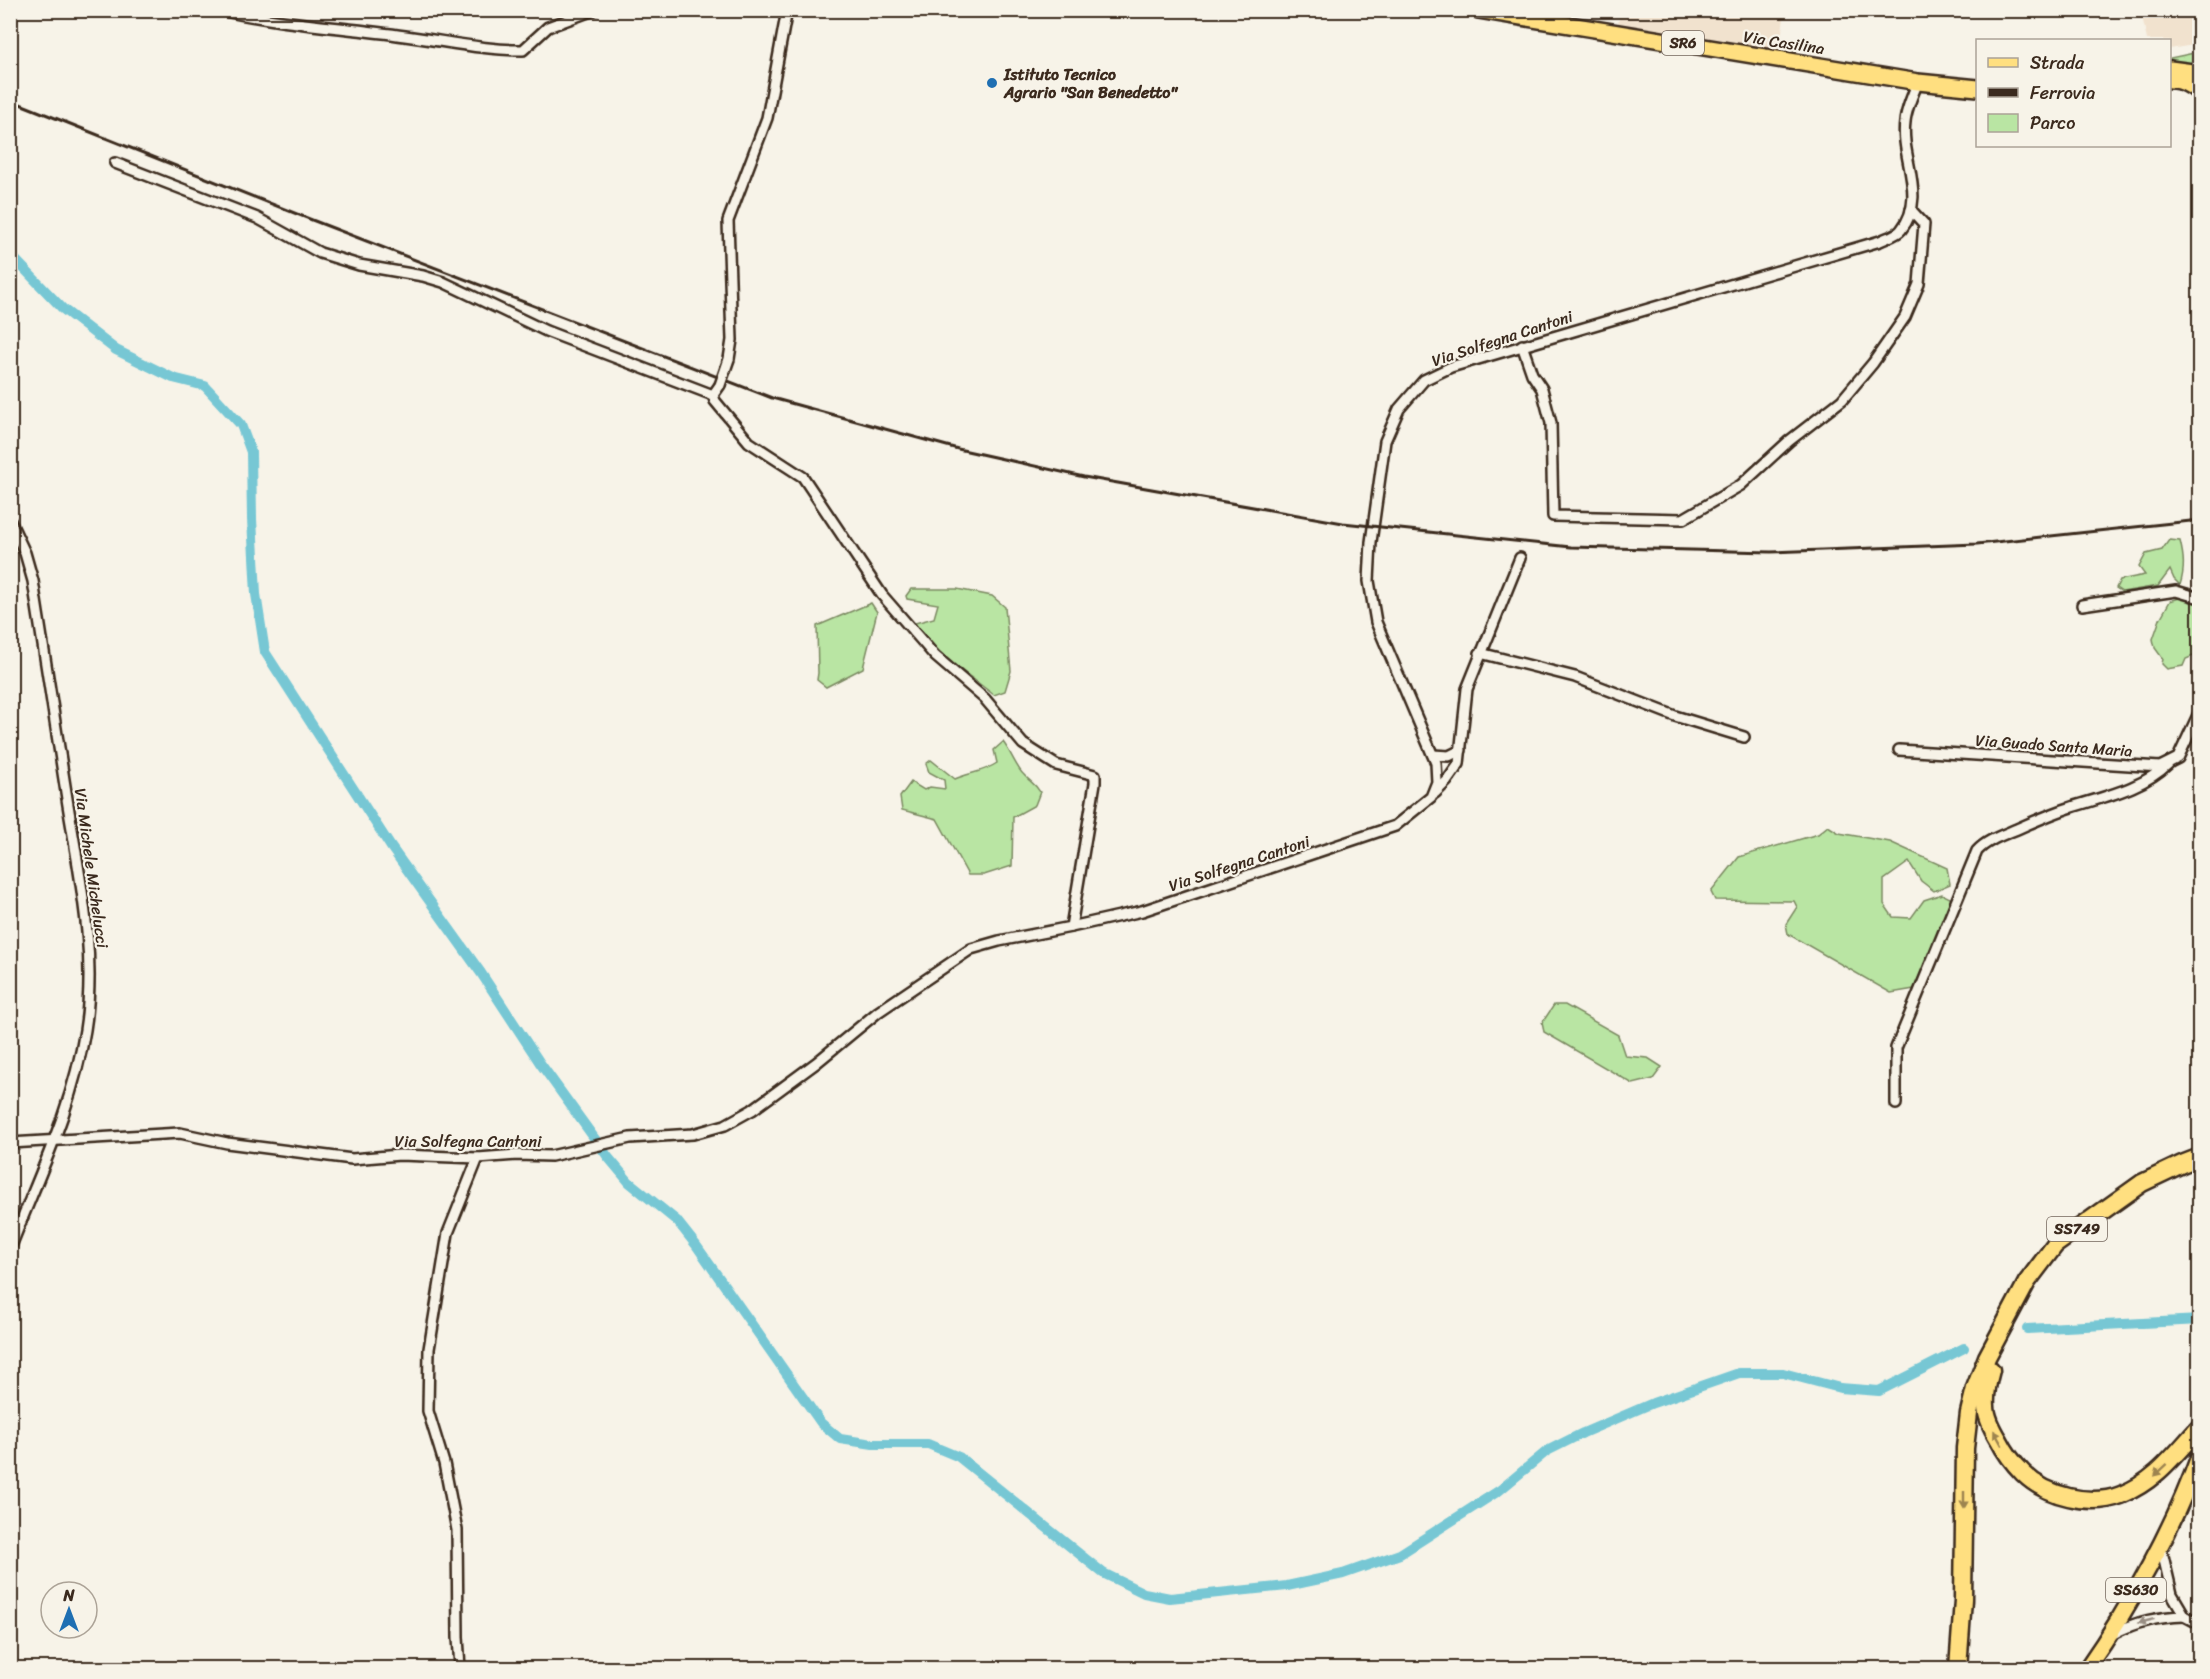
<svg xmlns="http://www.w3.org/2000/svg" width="2210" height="1679" viewBox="0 0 2210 1679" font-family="Sriracha,sans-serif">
<rect width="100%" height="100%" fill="#f7f3e8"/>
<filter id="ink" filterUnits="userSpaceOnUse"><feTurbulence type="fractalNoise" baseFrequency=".0167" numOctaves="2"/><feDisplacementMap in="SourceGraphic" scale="12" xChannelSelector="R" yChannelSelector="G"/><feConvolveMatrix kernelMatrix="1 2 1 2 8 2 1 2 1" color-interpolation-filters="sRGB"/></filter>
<g filter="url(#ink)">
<!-- built -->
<g fill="#f1e2ce">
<polygon points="1620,11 1785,11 1779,52 1618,24"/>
<polygon points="2141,11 2199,11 2199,44 2170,49 2170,40 2147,40"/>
</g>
<!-- green -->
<g fill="#b9e5a3" stroke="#7a8860" stroke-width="1.5">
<polygon points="2199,52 2199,70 2170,67 2170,58"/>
<path d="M2169,540L2180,541C2184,557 2185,569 2180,585L2174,579L2170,570L2158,586L2122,592L2116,588L2120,580L2145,575L2139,567L2146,554L2162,550Z"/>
<polygon points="911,589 957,589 992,596 1005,607 1011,671 1005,691 994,695 926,643 915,623 934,618 938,604 907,599 906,596"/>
<polygon points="2179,598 2195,599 2199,603 2199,659 2193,656 2186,659 2183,666 2167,669 2162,664 2163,659 2155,648 2153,639 2160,619 2170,601"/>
<polygon points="871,603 877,612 863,668 826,687 817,680 818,673 817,626"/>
<path d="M1003,742C1011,752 1017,769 1024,775C1030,782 1035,783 1040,792L1035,805L1013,817L1012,866L984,875H968L937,819L902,810L900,797L911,782L924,790L930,787L945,789L944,780L929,772L926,764L931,760L955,779C969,773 984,772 997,763L994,750Z"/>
<polygon points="1828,826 1839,833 1890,842 1947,868 1950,884 1934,891 1921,881 1909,862 1884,880 1884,904 1893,917 1911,918 1924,900 1942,894 1952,899 1914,989 1891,993 1788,934 1786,924 1797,907 1794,901 1715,900 1711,892 1739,857 1818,834"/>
<polygon points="1554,1005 1565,1005 1618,1035 1625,1056 1648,1058 1662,1067 1653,1079 1633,1084 1544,1032 1542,1023"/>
</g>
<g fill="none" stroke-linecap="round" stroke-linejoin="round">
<!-- canal -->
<g stroke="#77c7d4" stroke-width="10">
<polyline points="10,254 63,309 116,350 173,378 205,386 241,425 251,452 252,519 256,594 265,652 391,847 481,973 540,1063 608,1157 629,1182 677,1221 696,1245 821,1423 840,1439 873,1444 928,1444 959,1457 1103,1573 1144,1593 1170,1598 1287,1586 1343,1574 1400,1554 1500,1490 1547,1451 1583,1433 1653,1403 1739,1373 1783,1373 1840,1388 1879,1391 1964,1348"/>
<polyline points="2027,1329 2200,1320"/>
</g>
<!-- street casing -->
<g stroke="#3b2a1e" stroke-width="14">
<g id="street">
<path d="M220,10C281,24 343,27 405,36C445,41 483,50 523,50L548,27L594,10"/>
<polyline points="115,163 257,218 320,253 359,265 423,276 443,282 546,331 713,395"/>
<polyline points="1522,345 1532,374 1542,389 1551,423 1553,516 1683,519 1741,485 1789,441 1842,400 1873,363 1905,317 1919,284 1924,224 1911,210"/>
<polyline points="729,359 732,340 728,221 767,118 787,10"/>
<polyline points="720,385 713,395 715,401 749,442 803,477 882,595 935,656 985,699 1023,744 1056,765 1095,775 1095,783 1071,927"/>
<path d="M10,521L25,553L33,581C45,655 56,730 68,805C80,879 97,955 85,1030C73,1107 38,1177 10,1249"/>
<polyline points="2082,605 2176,591 2200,598"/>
<polyline points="1480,653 1575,677 1675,716 1744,737"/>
<polyline points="1899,750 2160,767 2178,758 2200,711"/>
<polyline points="1433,755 1449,756 1461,750"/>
<polyline points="1435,793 1447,781 1459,764 1467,689 1520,558"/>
<path d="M1896,1104V1048L1977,851C1987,840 2003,835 2017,829C2035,821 2053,813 2072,807C2106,796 2142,789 2168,764"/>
<path d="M10,1143L180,1133L227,1143L352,1159L400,1155L478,1158L517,1155L551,1156L630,1138L693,1134L725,1125L752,1110L816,1063L878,1012L971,949L999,941L1071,927L1142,911L1395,826L1431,797L1437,782L1436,763L1376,622L1369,581L1371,542L1385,441L1399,409L1424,380L1451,367L1880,241C1886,238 1897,235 1901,230C1928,197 1900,158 1905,122C1906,109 1913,94 1918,82"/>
<polyline points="2161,1547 2172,1594 2185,1616 2200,1624"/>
<path d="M2113,1634C2136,1621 2159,1617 2185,1616"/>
<polyline points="460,1668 458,1637 457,1530 444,1463 428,1411 429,1349 448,1233 478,1158"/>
</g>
</g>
<!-- primary casing -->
<g stroke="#3b2a1e" stroke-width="20">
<g id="primary">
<polyline points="1478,10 1918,82 1978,88"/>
<polyline points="2170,69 2200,73"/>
<path d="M2170,80C2181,79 2191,85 2200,93"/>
<path d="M2087,1668C2131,1605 2174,1527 2200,1454"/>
</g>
</g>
<!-- highway casing -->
<g stroke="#3b2a1e" stroke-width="21">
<g id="highway">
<path d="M1991,1370C1988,1381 1985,1394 1986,1406C1986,1417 1993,1430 1999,1440C2005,1452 2013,1463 2023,1473C2046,1496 2090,1507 2121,1495C2156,1481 2175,1454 2200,1427"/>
<polyline points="1958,1668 1963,1600 1965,1448 1969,1413 1975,1388 1987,1357 2027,1282 2055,1245 2142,1183 2182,1164 2200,1157"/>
</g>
</g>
<!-- street -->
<use href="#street" stroke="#f7f3e8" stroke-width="9"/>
<!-- primary -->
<use href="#primary" stroke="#ffdf80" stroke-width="15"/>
<!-- highway -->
<use href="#highway" stroke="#ffdf80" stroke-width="16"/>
<!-- rail -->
<polyline stroke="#3b2a1e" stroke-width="3" points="10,100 312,220 772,398 958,449 1084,477 1343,523 1571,547 1771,552 1977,544 2200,520"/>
<!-- street-bridge casing -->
<g stroke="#3b2a1e" stroke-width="14" stroke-linecap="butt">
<polyline id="street-bridge" points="720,385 729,359"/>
</g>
<!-- street-bridge -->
<use href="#street-bridge" stroke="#f7f3e8" stroke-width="9"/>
</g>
<!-- one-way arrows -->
<defs><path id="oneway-solid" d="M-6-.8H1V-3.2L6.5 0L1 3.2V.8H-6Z" transform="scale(1.5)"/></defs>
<g fill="#9d844f">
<use href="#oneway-solid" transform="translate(1998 1438) rotate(-119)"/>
<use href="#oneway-solid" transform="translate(2160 1470) rotate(137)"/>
<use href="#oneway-solid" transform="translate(1964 1500) rotate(90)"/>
</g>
<use fill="#998e83" href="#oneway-solid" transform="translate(2146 1621) rotate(166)"/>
</g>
<!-- markers -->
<circle fill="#1f6fb2" stroke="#f7f3e8" stroke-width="2" cx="992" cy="83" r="6"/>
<g text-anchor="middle" stroke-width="4.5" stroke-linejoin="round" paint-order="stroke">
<!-- shield labels -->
<g fill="#f7f3e8" stroke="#73665b" stroke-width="1.5">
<rect x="1662" y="31" width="42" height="24" rx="4.5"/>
<rect x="2047" y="1217" width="60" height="24" rx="4.5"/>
<rect x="2106" y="1578" width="60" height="24" rx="4.5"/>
</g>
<g font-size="15" font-weight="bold" fill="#3b2a1e">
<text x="1683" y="48">SR6</text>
<text x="2077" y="1234">SS749</text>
<text x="2136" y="1595">SS630</text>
</g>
<!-- street labels -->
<g font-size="16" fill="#3b2a1e" stroke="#f7f3e8">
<text transform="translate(1784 42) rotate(9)" y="6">Via Casilina</text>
<text transform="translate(1502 338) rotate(-18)" y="6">Via Solfegna Cantoni</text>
<text transform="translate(2054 745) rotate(4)" y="6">Via Guado Santa Maria</text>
<text transform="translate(1239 863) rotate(-18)" y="6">Via Solfegna Cantoni</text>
<text transform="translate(92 868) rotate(82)" y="6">Via Michele Michelucci</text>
<text x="468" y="1147">Via Solfegna Cantoni</text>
</g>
<!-- poi labels -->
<g font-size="16" font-weight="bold" fill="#3b2a1e" stroke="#f7f3e8" text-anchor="start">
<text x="1004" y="80">Istituto Tecnico<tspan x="1004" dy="18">Agrario "San Benedetto"</tspan></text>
</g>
</g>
<!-- margin -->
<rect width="2210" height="1679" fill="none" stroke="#f7f3e8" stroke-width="36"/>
<rect x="18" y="18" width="2174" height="1643" fill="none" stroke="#3b2a1e" stroke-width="2" filter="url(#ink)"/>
<!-- legend -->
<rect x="1976" y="39" width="195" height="108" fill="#f7f3e8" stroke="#aca397" stroke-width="1.5"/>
<rect x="1988" y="58" width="30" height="9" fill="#ffdf80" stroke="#aca397" stroke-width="1.5"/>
<text x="2030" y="69" font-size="18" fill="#3b2a1e">Strada</text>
<rect x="1988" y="88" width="30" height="9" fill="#3b2a1e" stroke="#aca397" stroke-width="1.5"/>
<text x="2030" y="99" font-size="18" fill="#3b2a1e">Ferrovia</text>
<rect x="1988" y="114" width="30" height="18" fill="#b9e5a3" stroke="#aca397" stroke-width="1.5"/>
<text x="2030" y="129" font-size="18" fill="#3b2a1e">Parco</text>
<!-- north arrow -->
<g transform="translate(69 1610)"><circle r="28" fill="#f7f3e8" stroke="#aca397" stroke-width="1.5"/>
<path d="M0-4.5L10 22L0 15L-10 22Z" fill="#1f6fb2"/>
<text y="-9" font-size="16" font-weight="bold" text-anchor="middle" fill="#3b2a1e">N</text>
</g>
</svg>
